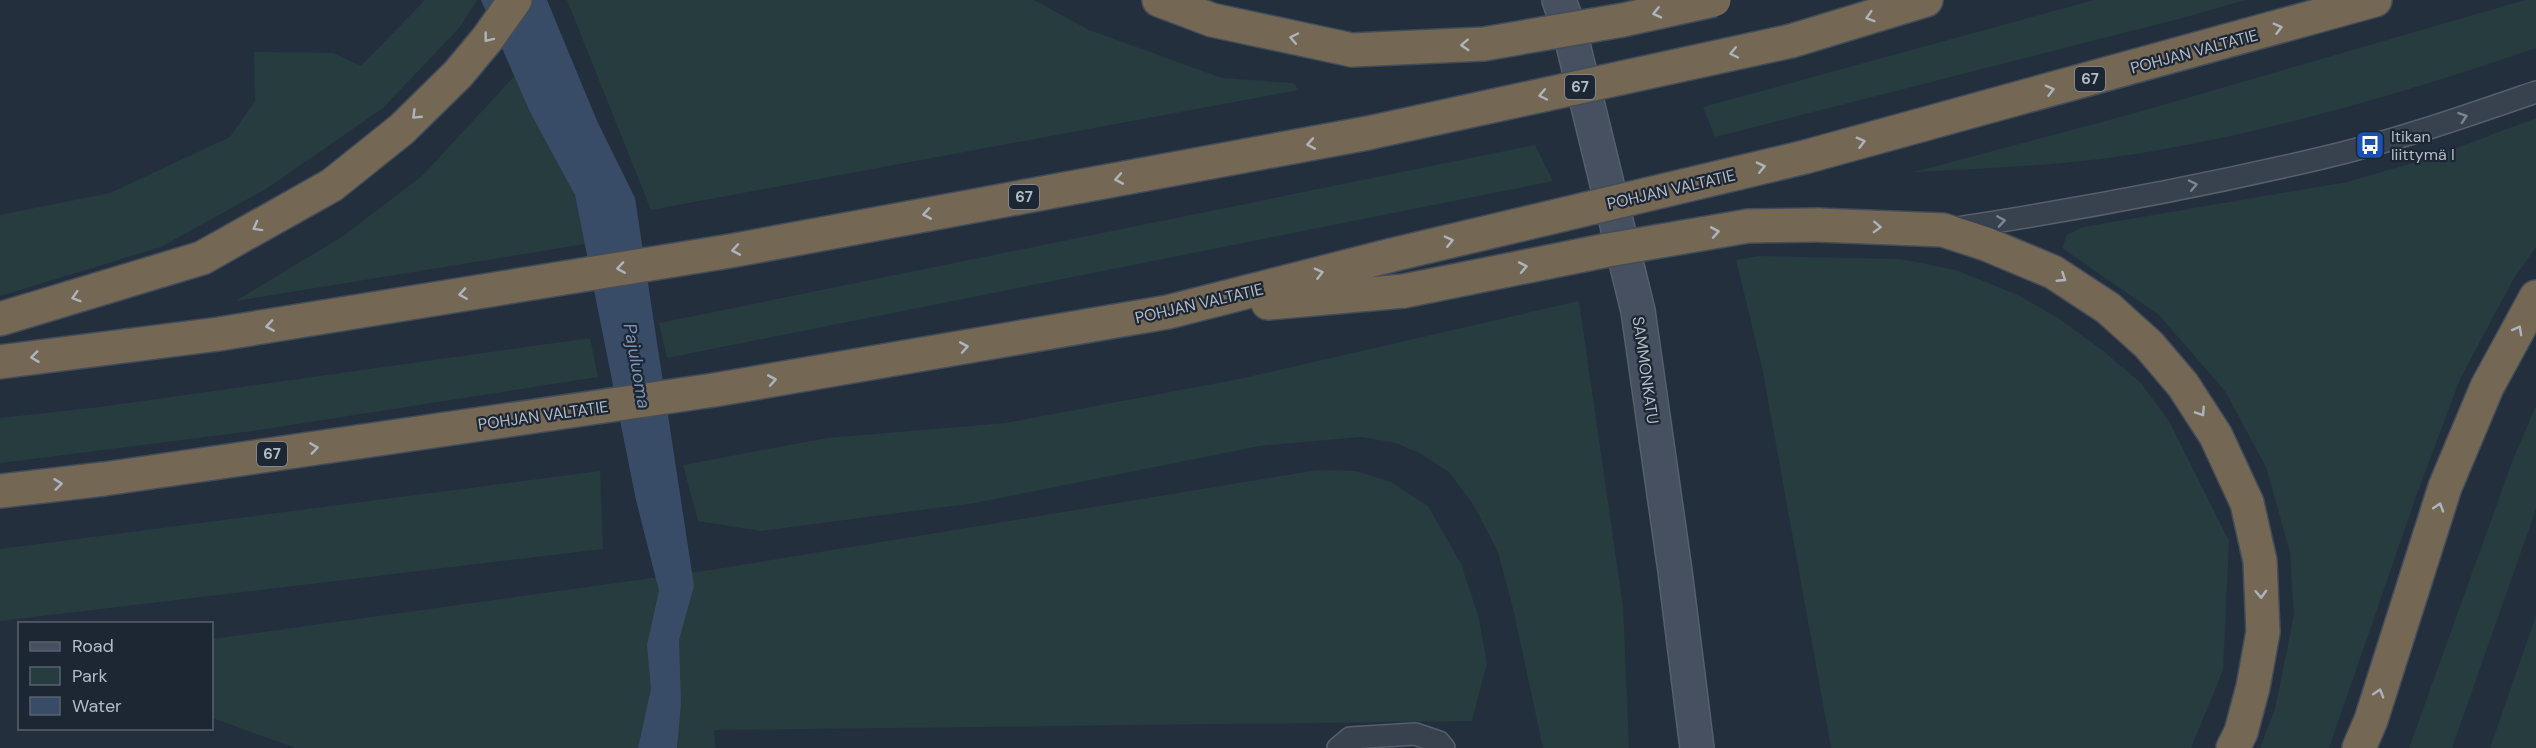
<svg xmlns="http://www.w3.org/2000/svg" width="2536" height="748" viewBox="0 0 2536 748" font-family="'DM Sans',sans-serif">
<rect width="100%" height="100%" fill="#242f3e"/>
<!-- green -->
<g fill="#263c3f">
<polygon points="425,0 477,0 460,27 383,108 266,189 161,247 0,296 0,215 110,193 230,137 255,101 254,52 333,53 361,66"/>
<polygon points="567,0 1034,0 1089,30 1222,78 1293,83 1299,90 651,210"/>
<polygon points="2094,0 2245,0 2190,16 1715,137 1703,107"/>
<path d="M2525,0H2536V48C2411,91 2284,128 2154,151C2075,165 1994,168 1914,172L2128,115Z"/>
<polygon points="522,68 575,195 585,244 236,301 343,236 422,176"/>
<polygon points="2536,118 2536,247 2514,278 2460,379 2418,491 2329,748 2260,748 2275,709 2294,615 2290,552 2266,467 2225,391 2159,315 2062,248 2067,235 2083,227 2347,182 2430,158"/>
<polygon points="1535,145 1553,181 667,358 659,323"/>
<polygon points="1759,256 1900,259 1956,270 2018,295 2058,318 2102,350 2141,383 2169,421 2229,541 2223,670 2191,748 1831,748 1762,367 1736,260"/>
<polygon points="1579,301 1623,607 1629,748 1543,748 1514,613 1498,552 1473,504 1449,472 1421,454 1396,443 1361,437 1259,446 975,503 761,531 698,521 683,465 827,438 1005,423 1239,379"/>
<polygon points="590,338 598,377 253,431 0,463 0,418 100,407"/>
<polygon points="2536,406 2536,509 2452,748 2409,748 2514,457"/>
<polygon points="1318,470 1356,471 1391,482 1428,506 1461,564 1478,615 1487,663 1472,721 714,730 715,748 296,748 212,718 212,639 717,569"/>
<polygon points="600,471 603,549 0,621 0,549"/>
<polygon points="2536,616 2536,748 2490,748"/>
</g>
<!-- water -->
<polygon fill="#394c67" points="481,0 547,0 597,121 635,198 694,586 679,640 681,704 677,748 638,748 651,689 647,645 659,591 636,500 575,195 530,112"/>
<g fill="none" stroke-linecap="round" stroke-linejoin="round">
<!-- lane casing -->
<g stroke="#565f6c" stroke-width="24">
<g id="lane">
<path d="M1950,229C2075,210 2199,187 2322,158C2395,141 2466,116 2536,92"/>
<polyline points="1338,748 1350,738 1415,734 1439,742 1444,748"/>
</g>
</g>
<!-- secondary casing -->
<g stroke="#565f6c" stroke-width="36">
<polyline id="secondary" points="1559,0 1569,28 1638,311 1675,571 1697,748"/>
</g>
<!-- highway casing -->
<g stroke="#434c59" stroke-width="36">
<g id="highway">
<polyline points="1159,0 1212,20 1352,50"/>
<polyline points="1791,41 1926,0"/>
<polyline points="1805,157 2375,0"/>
<polyline points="1818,225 1943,230 1986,244 2053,272 2108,308 2149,345 2183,385 2216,436 2247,503 2260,561 2263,632 2253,687 2241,732 2233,748"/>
<polyline points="1268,303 1404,291"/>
<polyline points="0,319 202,258 332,185 402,129 458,74 488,38 515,0"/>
<polyline points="0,362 219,334 730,251 1368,133"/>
<polyline points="0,491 104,479 714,390 1168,312 1392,255"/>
<polyline points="2359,748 2371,720 2445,487 2487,387 2536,297"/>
</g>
</g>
<!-- lane -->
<use href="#lane" stroke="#38414e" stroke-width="21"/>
<!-- secondary -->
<use href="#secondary" stroke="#465061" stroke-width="33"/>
<!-- highway -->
<use href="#highway" stroke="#746855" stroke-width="33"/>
<!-- highway-bridge casing -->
<g stroke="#434c59" stroke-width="36" stroke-linecap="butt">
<g id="highway-bridge">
<polyline points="1352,50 1484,44 1623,20 1714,0"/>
<polyline points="1368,133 1791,41"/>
<polyline points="1392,255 1805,157"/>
<polyline points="1404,291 1608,250 1748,226 1818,225"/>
</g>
</g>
<!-- highway-bridge -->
<use href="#highway-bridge" stroke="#746855" stroke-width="33"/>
</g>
<!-- one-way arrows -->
<defs><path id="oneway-chevron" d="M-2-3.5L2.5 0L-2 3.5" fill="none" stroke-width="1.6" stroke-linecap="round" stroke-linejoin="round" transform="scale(1.5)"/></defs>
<g stroke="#aeb4bd">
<use href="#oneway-chevron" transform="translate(1657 13) rotate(167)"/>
<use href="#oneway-chevron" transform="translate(1870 17) rotate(163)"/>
<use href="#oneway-chevron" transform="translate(2278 28) rotate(-15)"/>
<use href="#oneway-chevron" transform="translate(488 38) rotate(128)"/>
<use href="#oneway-chevron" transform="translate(1294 38) rotate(-168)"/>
<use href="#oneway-chevron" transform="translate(1465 45) rotate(177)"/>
<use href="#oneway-chevron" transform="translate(1734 53) rotate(168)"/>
<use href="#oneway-chevron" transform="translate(2050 90) rotate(-15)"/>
<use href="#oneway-chevron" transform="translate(1543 95) rotate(168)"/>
<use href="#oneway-chevron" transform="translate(416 115) rotate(136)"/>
<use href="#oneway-chevron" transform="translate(1861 142) rotate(-15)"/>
<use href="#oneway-chevron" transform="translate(1311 144) rotate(170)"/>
<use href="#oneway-chevron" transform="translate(1761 167) rotate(-13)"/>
<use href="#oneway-chevron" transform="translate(1119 179) rotate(170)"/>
<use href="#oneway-chevron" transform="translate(927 214) rotate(170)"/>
<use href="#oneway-chevron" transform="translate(257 227) rotate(151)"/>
<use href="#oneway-chevron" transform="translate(1877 227) rotate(2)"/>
<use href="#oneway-chevron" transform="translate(1715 232) rotate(-10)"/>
<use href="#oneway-chevron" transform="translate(1449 241) rotate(-13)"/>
<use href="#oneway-chevron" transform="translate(736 250) rotate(170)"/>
<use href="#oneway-chevron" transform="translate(1523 267) rotate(-11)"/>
<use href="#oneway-chevron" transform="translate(621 268) rotate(171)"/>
<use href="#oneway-chevron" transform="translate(1319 273) rotate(-14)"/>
<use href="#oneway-chevron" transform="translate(2062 278) rotate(33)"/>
<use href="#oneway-chevron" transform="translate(463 294) rotate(171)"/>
<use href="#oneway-chevron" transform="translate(76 297) rotate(163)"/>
<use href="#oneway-chevron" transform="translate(270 326) rotate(171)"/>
<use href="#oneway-chevron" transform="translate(2518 330) rotate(-61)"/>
<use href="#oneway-chevron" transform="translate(964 347) rotate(-10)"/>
<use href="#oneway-chevron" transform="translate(35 357) rotate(173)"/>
<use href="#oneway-chevron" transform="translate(772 380) rotate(-10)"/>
<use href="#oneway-chevron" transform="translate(2201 412) rotate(57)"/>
<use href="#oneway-chevron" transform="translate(314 448) rotate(-8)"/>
<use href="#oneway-chevron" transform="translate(58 484) rotate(-7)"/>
<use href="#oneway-chevron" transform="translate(2439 507) rotate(-72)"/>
<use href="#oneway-chevron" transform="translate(2261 594) rotate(88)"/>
<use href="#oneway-chevron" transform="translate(2379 693) rotate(-73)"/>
</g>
<g stroke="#7c8592">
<use href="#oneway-chevron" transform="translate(2463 117) rotate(-19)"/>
<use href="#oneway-chevron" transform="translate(2193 185) rotate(-12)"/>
<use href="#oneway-chevron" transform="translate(2001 221) rotate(-9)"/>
</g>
<!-- icons -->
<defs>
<g id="bus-square" transform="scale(1.5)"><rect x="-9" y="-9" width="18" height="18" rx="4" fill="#1a4fb4" stroke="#1d2633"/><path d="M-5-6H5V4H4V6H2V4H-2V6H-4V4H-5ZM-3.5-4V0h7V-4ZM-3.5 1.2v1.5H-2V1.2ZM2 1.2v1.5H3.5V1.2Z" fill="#fff"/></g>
</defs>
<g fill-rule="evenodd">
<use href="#bus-square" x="2370" y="145"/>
</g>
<g text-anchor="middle" stroke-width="4.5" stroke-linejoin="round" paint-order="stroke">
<!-- shield labels -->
<g fill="#1d2633" stroke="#878f9c" stroke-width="1.5">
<rect x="2075" y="67" width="30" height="24" rx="4.5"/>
<rect x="1565" y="75" width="30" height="24" rx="4.5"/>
<rect x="1009" y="185" width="30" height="24" rx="4.5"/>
<rect x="257" y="442" width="30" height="24" rx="4.5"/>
</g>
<g font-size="15" font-weight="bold" fill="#b4bcc9">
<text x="2090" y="84">67</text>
<text x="1580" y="92">67</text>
<text x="1024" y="202">67</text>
<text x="272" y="459">67</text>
</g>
<!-- street labels -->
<g font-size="16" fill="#b4bcc9" stroke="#1d2633">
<text transform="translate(2194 51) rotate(-15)" y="6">POHJAN VALTATIE</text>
<text transform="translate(1671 189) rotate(-13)" y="6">POHJAN VALTATIE</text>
<text transform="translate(1199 303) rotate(-13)" y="6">POHJAN VALTATIE</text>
<text transform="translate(1646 370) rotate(82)" y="6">SAMMONKATU</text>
<text transform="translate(543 415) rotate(-8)" y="6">POHJAN VALTATIE</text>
</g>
<!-- poi labels -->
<g font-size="16" fill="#b4bcc9" stroke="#1d2633" text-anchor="start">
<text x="2391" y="142">Itikan<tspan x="2391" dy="18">liittymä I</tspan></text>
</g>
<!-- water labels -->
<g font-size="18" font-style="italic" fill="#7c92b1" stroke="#1d2633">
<text transform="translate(637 366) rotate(80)" y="6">Pajuluoma</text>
</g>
</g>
<!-- legend -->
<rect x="18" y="622" width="195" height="108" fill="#1d2633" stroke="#59626f" stroke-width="1.5"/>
<rect x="30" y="642" width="30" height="9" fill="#465061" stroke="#59626f" stroke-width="1.5"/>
<text x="72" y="652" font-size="18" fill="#b4bcc9">Road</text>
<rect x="30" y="667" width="30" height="18" fill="#263c3f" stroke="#59626f" stroke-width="1.5"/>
<text x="72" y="682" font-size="18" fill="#b4bcc9">Park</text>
<rect x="30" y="697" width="30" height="18" fill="#394c67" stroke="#59626f" stroke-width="1.5"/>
<text x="72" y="712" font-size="18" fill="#b4bcc9">Water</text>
</svg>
